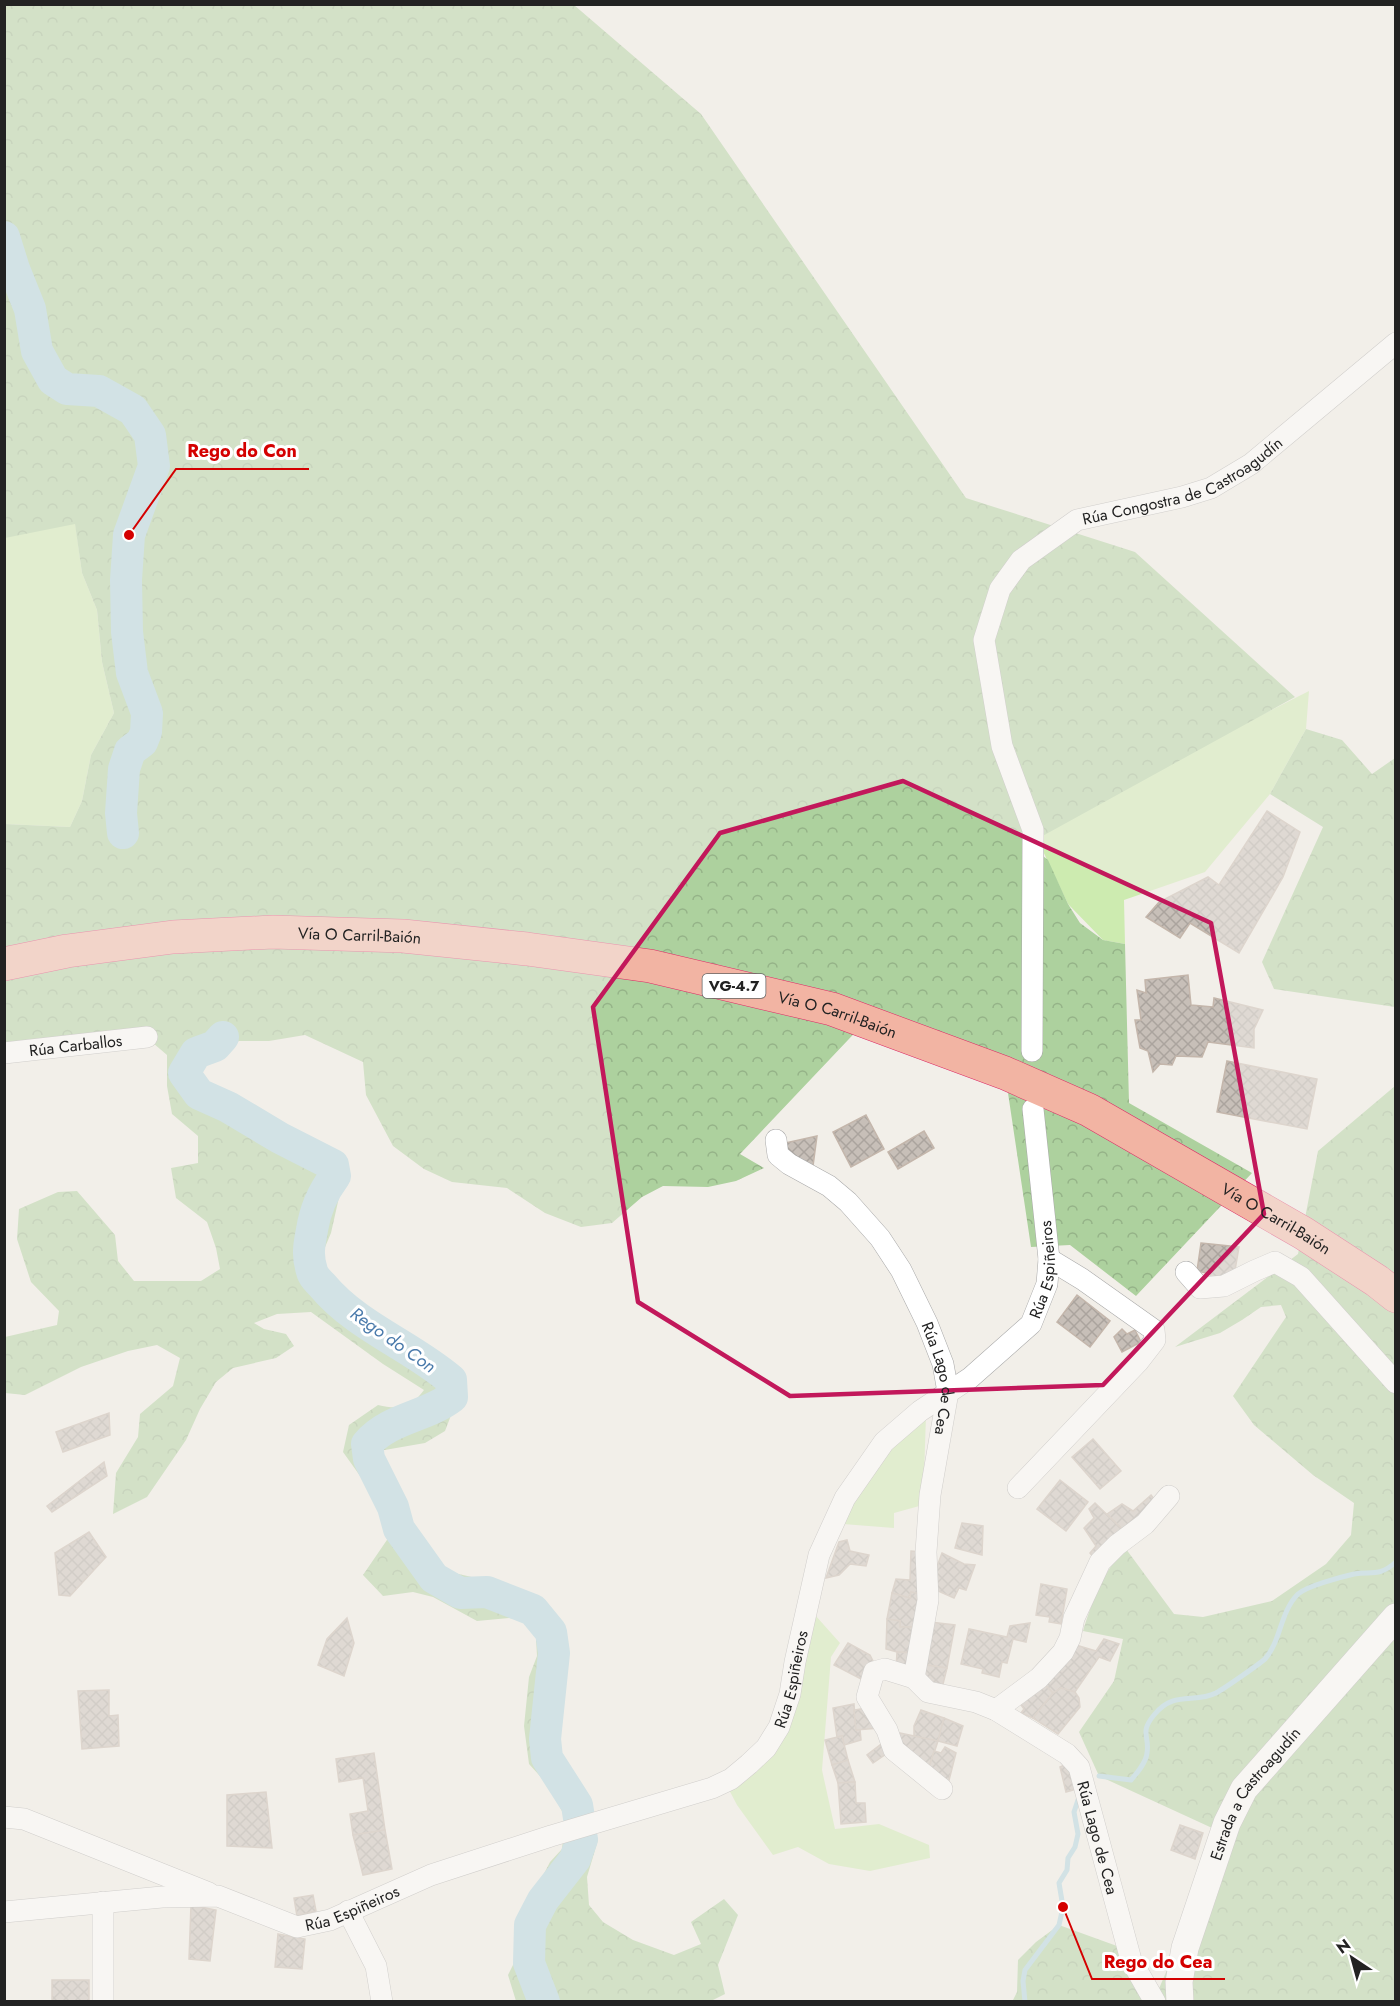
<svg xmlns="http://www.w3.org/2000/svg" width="1400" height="2006" viewBox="0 0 1400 2006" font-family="Jost,sans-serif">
<defs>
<pattern id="forest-crowns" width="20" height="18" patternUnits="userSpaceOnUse" patternTransform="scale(1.5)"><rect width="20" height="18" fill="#add19e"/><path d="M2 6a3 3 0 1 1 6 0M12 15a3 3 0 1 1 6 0" fill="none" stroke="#95b388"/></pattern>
<pattern id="building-cross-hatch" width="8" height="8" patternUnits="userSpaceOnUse" patternTransform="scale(1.5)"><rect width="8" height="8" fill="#c7bfb8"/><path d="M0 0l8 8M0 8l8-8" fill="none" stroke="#aba49e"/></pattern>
</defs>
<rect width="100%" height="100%" fill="#f2efe9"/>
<!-- grass -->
<g fill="#cdebb0">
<polygon points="73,507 82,573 97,610 102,662 114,713 91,755 82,801 70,827 5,824 5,526"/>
<polygon points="1309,691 1306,729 1270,794 1205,872 1124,900 1125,944 1103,940 1068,904 1033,830"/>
<polygon points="926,1416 923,1505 894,1513 894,1528 843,1524 884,1442"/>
<polygon points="807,1606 840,1643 831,1657 822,1770 835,1829 879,1824 929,1845 930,1858 870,1871 829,1864 798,1847 773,1855 737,1805 725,1782 766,1748"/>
</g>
<!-- forest -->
<g fill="url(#forest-crowns)">
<path d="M5,5H574L701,114L966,498L1135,552L1295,697L1028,844L1048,860L1068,904L1080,923L1103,940L1125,944L1129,1103L1252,1173L1136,1296L1070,1245L1031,1247L1005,1073L866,1021L740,1154L764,1168L736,1181L708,1187L663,1186L642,1197L612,1223L581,1227L545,1213L507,1188L452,1182L424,1169L393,1146L366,1095L363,1062L305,1035L269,1041H239L211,1056L196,1070L209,1087L335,1158L344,1175L331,1233L320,1259L333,1277L359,1304L451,1363L463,1384L445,1431L425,1443L379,1451L410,1521L429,1556L454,1573L494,1582L522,1593L540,1605L562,1640L553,1745L586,1801L598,1840L587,1877L589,1905L603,1922L633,1940L674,1955L701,1944L691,1922L724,1899L738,1915L718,1965L725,1994L709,2002L516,2001L508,1975L522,1947V1917L550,1862L562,1849L565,1817L549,1786L529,1764L524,1726L529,1677L537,1656L536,1638L525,1620L509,1618L477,1621L433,1597L413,1592L383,1596L363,1575L391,1534L378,1501L343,1452L349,1425L378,1405C399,1410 411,1408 424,1390L383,1364L311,1312L277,1314L254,1323L264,1329L286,1334L294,1346L276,1358L233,1368L216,1382L200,1409L186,1440L147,1497L113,1514L116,1473L138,1437L140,1414L173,1386L180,1358L157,1345L128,1351L81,1367L25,1395L5,1393V1337L57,1325L59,1311L31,1282L17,1239L19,1209L58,1192L77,1191L115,1235L118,1261L134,1281H201L220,1269L216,1248L207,1222L176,1198L171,1168L198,1163V1136L172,1114L167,1086V1055L146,1037L5,1053V824L70,827L82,801L91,755L114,713L102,662L97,610L82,573L75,524L5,538Z"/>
<polygon points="1306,729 1342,740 1372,774 1395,758 1395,1007 1274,989 1262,962 1323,827 1270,794"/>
<path d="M1395,1086V2001L1012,2002L1017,1992L1018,1960L1036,1942L1059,1925L1128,1950L1155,1998L1233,1815L1223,1833L1099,1776L1079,1732L1114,1681L1123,1639L1083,1631C1092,1602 1103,1570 1126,1549L1174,1614L1203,1617L1272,1601L1326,1564L1351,1535L1354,1503L1313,1475L1254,1425L1233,1396L1286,1317L1281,1305L1261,1307L1242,1320L1220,1333L1175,1347L1298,1254L1318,1151Z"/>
</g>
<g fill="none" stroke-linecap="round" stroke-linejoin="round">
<!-- stream -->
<g stroke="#aad3df" stroke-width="5">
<path d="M1099,1776L1131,1780C1137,1773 1146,1763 1147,1753C1150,1736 1139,1733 1154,1715C1174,1690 1194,1704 1216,1693C1225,1688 1258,1665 1265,1659C1281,1641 1280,1612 1298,1594C1307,1586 1341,1577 1354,1574C1372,1571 1379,1577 1396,1562"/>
<polyline points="1025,2002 1023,1981 1025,1970 1059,1925 1063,1907 1059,1883 1067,1870 1068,1858 1075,1847 1078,1834 1074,1812 1079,1797"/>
</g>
<!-- river -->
<g stroke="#aad3df" stroke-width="32">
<polyline points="4,237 14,269 30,309 37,351 53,380 67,389 99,391 133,410 150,435 154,466 129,535 126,580 127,632 132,673 147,713 146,732 142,742 130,751 124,769 121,813 123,833"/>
<path d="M223,1037L215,1046L196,1053L184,1073L199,1094L228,1107L280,1138L333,1165L335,1176C323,1192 315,1210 312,1230C309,1245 307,1256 312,1271C313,1276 318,1281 322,1285C357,1327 410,1345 451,1380L452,1397C426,1417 389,1418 367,1444L369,1459L393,1507L399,1529L434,1578L460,1593L487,1592L533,1610L551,1632L554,1653L545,1739L547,1758L577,1805L579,1818"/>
<polyline points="544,2002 529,1963 530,1925 543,1900 575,1859 582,1839"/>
</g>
</g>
<!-- building -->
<g fill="url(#building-cross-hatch)" stroke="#c4b6ab" stroke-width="1.5">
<polygon points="1267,811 1300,832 1283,877 1239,953 1190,923 1180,938 1146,917 1159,902 1208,877 1219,885"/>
<polygon points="1188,975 1191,1005 1213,1007 1214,998 1263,1010 1254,1029 1254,1048 1208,1042 1202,1057 1176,1056 1172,1065 1160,1064 1153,1072 1148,1051 1140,1048 1135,1020 1141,1020 1137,990 1146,993 1145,980"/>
<polygon points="1227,1061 1317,1079 1307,1129 1217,1112"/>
<polygon points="866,1115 884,1149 851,1167 833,1132"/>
<polygon points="924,1131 934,1148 898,1169 888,1152"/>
<polygon points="817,1136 813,1166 786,1153 785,1143"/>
<polygon points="1201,1243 1239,1247 1234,1276 1209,1281 1211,1274 1197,1271"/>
<polygon points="1077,1295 1110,1321 1090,1347 1057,1322"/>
<polygon points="1122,1329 1127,1334 1135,1330 1141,1342 1122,1352 1114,1337"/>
<polygon points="109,1413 110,1435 63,1452 56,1432"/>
<polygon points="1093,1439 1121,1471 1100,1489 1072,1457"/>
<polygon points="104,1462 107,1476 52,1512 47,1506"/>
<polygon points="1060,1480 1088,1502 1066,1531 1037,1509"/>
<polygon points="1151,1495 1157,1503 1124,1531 1107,1514 1122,1504 1133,1511"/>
<polygon points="1095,1503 1124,1531 1094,1558 1090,1553 1096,1546 1084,1528 1094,1518 1089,1509"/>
<polygon points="962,1523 983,1526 982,1555 955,1548"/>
<polygon points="89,1532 106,1557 70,1596 59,1595 55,1553"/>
<polygon points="847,1540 850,1551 869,1555 866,1566 850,1564 839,1575 826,1578 839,1542"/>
<polygon points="911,1551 921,1552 921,1594 911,1592 908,1598 892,1593 896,1579 910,1580"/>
<polygon points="942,1553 964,1564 975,1565 966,1590 959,1588 954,1598 938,1591 932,1580"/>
<polygon points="1041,1584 1067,1589 1061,1624 1049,1622 1050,1617 1036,1615"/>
<polygon points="911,1592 921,1594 919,1627 900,1627 900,1621 887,1619 892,1593 910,1598"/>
<polygon points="347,1618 354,1643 344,1676 318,1665 327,1639"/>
<polygon points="887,1619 900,1621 900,1627 919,1627 914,1653 897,1652 886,1649"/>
<polygon points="930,1622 955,1625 947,1668 920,1664"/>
<polygon points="1030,1623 1026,1642 1013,1639 1007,1663 1002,1662 999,1677 982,1673 983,1669 961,1664 969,1629 1007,1637 1010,1626"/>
<polygon points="1104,1639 1119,1644 1110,1661 1099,1657 1075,1692 1061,1688 1053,1693 1042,1682 1073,1644 1096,1651"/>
<polygon points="848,1643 870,1655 875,1665 865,1681 834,1665"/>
<polygon points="897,1652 914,1653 911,1673 896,1670"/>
<polygon points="920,1664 947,1668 941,1692 919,1674"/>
<polygon points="1042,1682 1053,1693 1033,1718 1021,1713 1024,1709 1017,1699"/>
<polygon points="1061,1688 1075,1692 1079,1698 1080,1707 1058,1734 1033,1718 1053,1693"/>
<polygon points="109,1690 109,1716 118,1715 119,1746 82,1749 78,1691"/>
<polygon points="854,1704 856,1730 860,1729 861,1740 844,1745 842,1736 837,1737 833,1708"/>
<polygon points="866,1708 879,1728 856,1730 854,1710"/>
<polygon points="921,1710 944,1718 938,1741 914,1737 914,1726"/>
<polygon points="944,1718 963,1726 957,1746 938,1741"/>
<polygon points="900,1733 938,1741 928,1771 896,1744"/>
<polygon points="842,1736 848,1760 832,1765 825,1740"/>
<polygon points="884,1742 889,1752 873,1763 867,1755"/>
<polygon points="945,1747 956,1753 947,1788 928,1771 934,1751 941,1753"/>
<polygon points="374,1753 385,1830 353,1835 350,1814 368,1811 363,1778 339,1782 336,1759"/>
<polygon points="848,1760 855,1782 838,1783 832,1765"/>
<polygon points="1067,1764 1080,1788 1066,1792 1060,1767"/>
<polygon points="855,1782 856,1803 865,1803 866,1822 841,1824 838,1783"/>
<polygon points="266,1792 272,1848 227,1846 227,1795"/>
<polygon points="1180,1825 1203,1833 1195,1859 1171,1850"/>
<polygon points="385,1830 392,1869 363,1875 353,1835"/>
<polygon points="313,1895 316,1911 297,1916 294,1898"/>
<polygon points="191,1905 216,1910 210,1961 189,1959"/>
<polygon points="278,1934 305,1939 302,1969 275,1967"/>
<rect x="52" y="1980" width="37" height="22"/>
</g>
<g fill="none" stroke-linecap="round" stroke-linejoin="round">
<!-- minor casing -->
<g stroke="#a9a9a9" stroke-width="22">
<g id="minor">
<path id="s1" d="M1032,1051L1033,830L1002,746L984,640L1000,589L1021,560L1077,520L1182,497L1211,488L1251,464L1396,343"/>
<path id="s2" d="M4,1053L147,1037"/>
<path id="s3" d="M776,1140L778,1155L789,1164L829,1186L848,1202L880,1238L901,1270L927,1323L943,1364L948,1392L930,1495L926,1552L928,1600L914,1678"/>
<polyline points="1186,1272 1200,1288 1224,1286 1254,1271 1275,1262 1301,1277 1396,1383"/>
<polyline points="1018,1488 1138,1362 1155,1340 1154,1330 1082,1279 1049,1259"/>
<polyline points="996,1710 1039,1678 1063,1652 1070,1638 1074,1618 1100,1562 1117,1545 1145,1524 1169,1496"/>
<path id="s4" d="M942,1789L894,1750L887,1730L867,1697L874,1672L885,1669L914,1678L928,1692L976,1702L996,1710L1067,1754L1079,1767L1131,1960L1155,2002"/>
<polyline points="4,1817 24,1819 209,1893"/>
<polyline points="348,1911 376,1966 382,2002"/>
<path id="s5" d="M4,1912L162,1897L218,1896L297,1927L330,1920L431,1875L551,1836L712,1788L731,1779L749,1764L766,1748L779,1727L790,1694L795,1662L819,1555L845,1498L884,1442L920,1411L970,1378L1031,1324L1047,1284L1049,1259L1033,1109"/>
<polyline points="103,2002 103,1902"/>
</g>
</g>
<!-- tertiary casing -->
<g stroke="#a9a9a9" stroke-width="28">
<g id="tertiary">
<path id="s6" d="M1180,2002L1179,1982L1185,1948L1227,1823L1244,1789L1396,1617"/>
</g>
</g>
<!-- trunk casing -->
<g stroke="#dc2a67" stroke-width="34">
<g id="trunk">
<path id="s7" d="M4,964L67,951L173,937L273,932L403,936L527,949L650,966L832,1009L1005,1073L1089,1110L1303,1233L1377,1281L1396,1296"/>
</g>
</g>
<!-- minor -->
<use href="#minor" stroke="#fff" stroke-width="21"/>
<!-- tertiary -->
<use href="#tertiary" stroke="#fff" stroke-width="27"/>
<!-- trunk -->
<use href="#trunk" stroke="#f2b4a3" stroke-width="33"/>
</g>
<!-- marked area -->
<path d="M0 0H1400V2006H0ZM903,781L1211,923L1264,1214L1103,1385L790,1396L638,1302L593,1007L720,833Z" fill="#f2efe9" fill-opacity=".55" fill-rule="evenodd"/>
<path fill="none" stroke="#c2185b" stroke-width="4.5" stroke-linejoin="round" d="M903,781L1211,923L1264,1214L1103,1385L790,1396L638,1302L593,1007L720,833Z"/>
<g text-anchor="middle" stroke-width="6" stroke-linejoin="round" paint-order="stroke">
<!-- shield labels -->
<rect fill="#fff" stroke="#646464" stroke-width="1.5" x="702.5" y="974" width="63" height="24" rx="4.5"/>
<g font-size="15" font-weight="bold" fill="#222">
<text x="734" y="991">VG-4.7</text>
</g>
<!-- street labels -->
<g font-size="16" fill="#222" stroke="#fff">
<text dy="6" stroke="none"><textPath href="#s1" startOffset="690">Rúa Congostra de Castroagudín</textPath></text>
<text dy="6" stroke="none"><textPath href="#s7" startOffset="358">Vía O Carril-Baión</textPath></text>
<text dy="6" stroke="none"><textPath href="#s7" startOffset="844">Vía O Carril-Baión</textPath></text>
<text dy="6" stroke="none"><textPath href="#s2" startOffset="72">Rúa Carballos</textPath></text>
<text dy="6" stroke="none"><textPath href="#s7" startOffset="1330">Vía O Carril-Baión</textPath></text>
<text dy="6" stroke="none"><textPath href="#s5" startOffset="1384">Rúa Espiñeiros</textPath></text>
<text dy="6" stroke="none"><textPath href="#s3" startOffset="303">Rúa Lago de Cea</textPath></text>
<text dy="6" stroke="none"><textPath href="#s5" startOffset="880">Rúa Espiñeiros</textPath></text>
<text dy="6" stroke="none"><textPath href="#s6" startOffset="226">Estrada a Castroagudín</textPath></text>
<text dy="6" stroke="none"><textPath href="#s4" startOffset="454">Rúa Lago de Cea</textPath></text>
<text dy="6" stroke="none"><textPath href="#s5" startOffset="358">Rúa Espiñeiros</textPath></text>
</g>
<!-- water labels -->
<g font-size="18" font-style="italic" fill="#4a7aab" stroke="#fff">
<text transform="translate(393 1340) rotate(35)" y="6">Rego do Con</text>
</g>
</g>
<!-- callouts -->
<path fill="none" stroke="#d40000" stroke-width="2" d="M129 535L176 469H309M1063 1907L1092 1979H1225"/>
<g fill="#d40000" stroke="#fff" stroke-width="2">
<circle cx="129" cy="535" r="6"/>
<circle cx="1063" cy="1907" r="6"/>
</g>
<g font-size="18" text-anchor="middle" font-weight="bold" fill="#d40000" stroke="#fff" stroke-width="6" stroke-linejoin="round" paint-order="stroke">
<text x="242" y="457">Rego do Con</text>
<text x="1158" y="1968">Rego do Cea</text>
</g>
<!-- border -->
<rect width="1400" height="2006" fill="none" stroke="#222222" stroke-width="12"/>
<!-- north arrow -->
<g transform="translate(1352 1958) rotate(324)" stroke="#ffffff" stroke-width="4.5" paint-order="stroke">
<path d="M0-4.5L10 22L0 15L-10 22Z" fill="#222222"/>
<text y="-9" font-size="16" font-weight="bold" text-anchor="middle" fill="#222222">N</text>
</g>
</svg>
